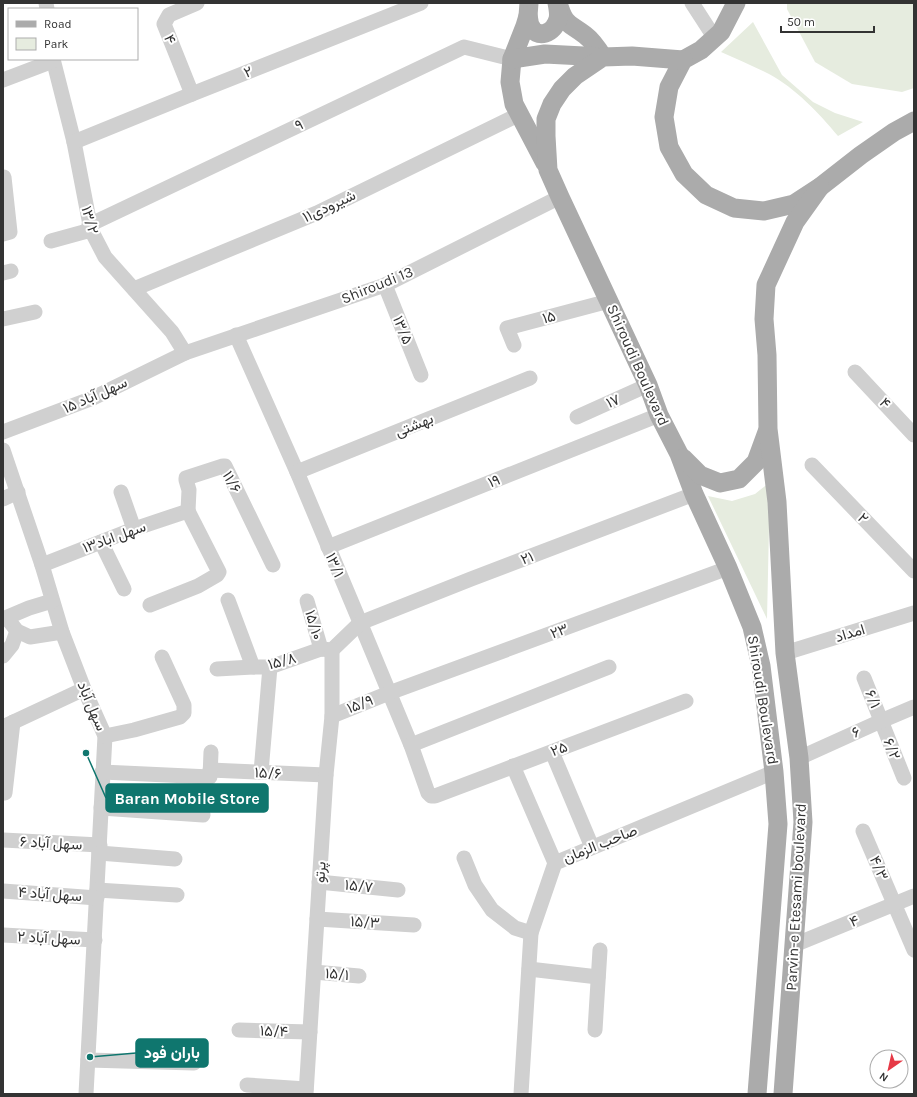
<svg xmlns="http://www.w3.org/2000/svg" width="917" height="1097" viewBox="0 0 917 1097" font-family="Karla,Vazirmatn,sans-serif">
<rect width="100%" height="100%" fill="#fff"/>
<!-- green -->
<g fill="#e6ecdf">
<polygon points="787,3 914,3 914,88 902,92 852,84 815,62 787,9"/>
<path d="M753,22L782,75L813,102L835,113L863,122L838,136C819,113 795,88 769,74C753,66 737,59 721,52Z"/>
<polygon points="770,482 767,619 708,496 732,501 755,494"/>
</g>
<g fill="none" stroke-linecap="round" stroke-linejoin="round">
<!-- minor -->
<g stroke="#d0d0d0" stroke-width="15">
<polyline points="46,3 47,9"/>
<polyline points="692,3 714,37"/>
<polyline points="53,59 74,142 91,230 105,257 172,332 185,353"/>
<polyline points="3,80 53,61"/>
<polyline points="192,94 164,24 169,15 197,3"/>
<polyline points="74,142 192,94 421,3"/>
<polyline points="89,225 464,47 512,59"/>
<polyline points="3,234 10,232 4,177"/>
<polyline points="51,241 91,230"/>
<polyline points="3,273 11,271"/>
<polyline points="385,285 421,375"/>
<polyline points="134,289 317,213 520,114"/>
<polyline points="3,319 35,312"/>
<polyline points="236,335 297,472 357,615 411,745 428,793 431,796 435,796 686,701"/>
<polyline points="514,345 507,328 609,301"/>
<polyline points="855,372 914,435"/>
<polyline points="577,417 648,385"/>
<polyline points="3,432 93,398 185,353 385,285 560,197"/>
<polyline points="3,450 42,565 62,632 84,689 105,736 86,1094"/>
<polyline points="812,465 914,571"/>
<polyline points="297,472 530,378"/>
<polyline points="121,492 134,529"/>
<polyline points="3,499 18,492"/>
<polyline points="188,511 189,490 186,480 186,478 223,466 225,466 273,565"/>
<polyline points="101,542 124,589"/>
<polyline points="328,547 659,415"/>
<polyline points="42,565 134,529 188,511"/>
<polyline points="228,600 253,667 270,667 321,649 332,650"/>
<polyline points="307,601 321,649"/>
<polyline points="150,605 198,586 217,575 219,572 188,511"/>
<polyline points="7,618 17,631 30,637 62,632"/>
<polyline points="3,619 29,608 52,601"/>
<polyline points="332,650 360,623 471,579 694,494"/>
<polyline points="785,653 914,613"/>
<polyline points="3,656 12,645 17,631"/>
<polyline points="217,669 253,667"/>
<polyline points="864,678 904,778"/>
<polyline points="332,716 389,693 728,568"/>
<polyline points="3,727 84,689"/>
<polyline points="105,736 134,730 180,717 184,713 184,705 162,657"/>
<polyline points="411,745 609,667"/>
<polyline points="552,752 592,847"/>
<polyline points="799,758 881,721 914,707"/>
<polyline points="513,766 555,863"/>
<polyline points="210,770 326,775"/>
<polyline points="102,772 210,777 211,752"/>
<polyline points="261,772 270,667"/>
<polyline points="5,793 13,722"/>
<polyline points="101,808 203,815"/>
<polyline points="863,831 914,950"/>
<polyline points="3,840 100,845"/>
<polyline points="99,853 175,859"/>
<polyline points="464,858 475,885 492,910 515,928 531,933"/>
<polyline points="319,882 398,890"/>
<polyline points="97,890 177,895"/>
<polyline points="3,891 97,898"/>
<polyline points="317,919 414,925"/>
<polyline points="3,935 95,940"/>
<polyline points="794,945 914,896"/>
<polyline points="529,969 598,977"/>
<polyline points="314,972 359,976"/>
<polyline points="239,1030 310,1032"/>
<polyline points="595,1030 600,950"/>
<polyline points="88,1060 194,1063"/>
<polyline points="247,1085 306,1089"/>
<polyline points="306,1094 326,775 332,716 332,650"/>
<polyline points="521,1094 531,933 555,863 774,772"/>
</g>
<!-- major -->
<g stroke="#ababab" stroke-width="19">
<polyline points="529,3 528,16 525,26 512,59 510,82 514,104 545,163"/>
<path d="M558,3C565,26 568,22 585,35C593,41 598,49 603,57"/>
<polyline points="736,3 721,32 701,50 683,60 669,87 664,117 669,147 684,174 706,195 734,208 764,211 794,204 820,187 861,155 894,132 914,121"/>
<path d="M528,16C529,19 529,23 530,25C537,41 554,33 558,19C559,15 558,8 557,3"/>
<polyline points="512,59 545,54 603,57"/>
<polyline points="683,60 632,56 603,57 575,76 562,89 552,104 546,119 546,136 548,170 560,197 648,385 659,415 679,454 694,494 728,568 752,627 761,666 774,772 778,824 757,1094"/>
<polyline points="683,458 700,475 720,483 739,479 756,462 767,432"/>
<polyline points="783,1094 803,822 799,758 785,653 777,502 768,429 767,355 764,319 766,285 795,222 820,187"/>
</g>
</g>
<g text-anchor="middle" stroke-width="4" stroke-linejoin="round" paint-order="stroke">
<!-- street labels -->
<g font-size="15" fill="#333" stroke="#fff">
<text transform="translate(170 39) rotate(68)" y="5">۴</text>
<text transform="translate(248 72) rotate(-22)" y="5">۲</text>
<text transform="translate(299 125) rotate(-25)" y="5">۹</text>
<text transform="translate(329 206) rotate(-25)" y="5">۱۱شیرودی</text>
<text transform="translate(90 220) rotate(74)" y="5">۱۳/۲</text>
<text transform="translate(377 285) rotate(-22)" y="5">Shiroudi 13</text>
<text transform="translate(549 317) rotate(-15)" y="5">۱۵</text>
<text transform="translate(403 330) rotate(68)" y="5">۱۳/۵</text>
<text transform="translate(638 365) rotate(66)" y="5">Shiroudi Boulevard</text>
<text transform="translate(95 395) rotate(-24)" y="5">سهل آباد ۱۵</text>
<text transform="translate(613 401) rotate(-24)" y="5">۱۷</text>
<text transform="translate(885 403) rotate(47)" y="5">۴</text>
<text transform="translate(414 425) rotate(-22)" y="5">بهشتی</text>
<text transform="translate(494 481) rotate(-22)" y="5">۱۹</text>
<text transform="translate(232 482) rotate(61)" y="5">۱۱/۶</text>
<text transform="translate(863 518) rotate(46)" y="5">۲</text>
<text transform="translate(114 537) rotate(-20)" y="5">سهل اباد۱۳</text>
<text transform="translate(527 558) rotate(-21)" y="5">۲۱</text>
<text transform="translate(335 565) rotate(67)" y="5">۱۳/۱</text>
<text transform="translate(314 625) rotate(74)" y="5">۱۵/۱۰</text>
<text transform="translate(559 631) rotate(-20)" y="5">۲۳</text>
<text transform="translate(850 633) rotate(-17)" y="5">امداد</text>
<text transform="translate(282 661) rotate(-15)" y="5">۱۵/۸</text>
<text transform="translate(873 699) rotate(69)" y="5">۶/۱</text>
<text transform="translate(763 700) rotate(81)" y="5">Shiroudi Boulevard</text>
<text transform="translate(360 704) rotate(-21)" y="5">۱۵/۹</text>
<text transform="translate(92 706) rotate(67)" y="5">سهل آباد</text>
<text transform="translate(856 732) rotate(-25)" y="5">۶</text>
<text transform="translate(559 749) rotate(-20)" y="5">۲۵</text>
<text transform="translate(892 749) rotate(68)" y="5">۶/۲</text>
<text transform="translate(268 773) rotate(3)" y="5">۱۵/۶</text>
<text transform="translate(51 843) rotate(3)" y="5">سهل آباد ۶</text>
<text transform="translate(600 844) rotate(-22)" y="5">صاحب الزمان</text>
<text transform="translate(879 868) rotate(67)" y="5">۴/۳</text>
<text transform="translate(320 872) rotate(-86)" y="5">پرتو</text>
<text transform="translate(359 886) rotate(6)" y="5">۱۵/۷</text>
<text transform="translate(50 894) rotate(4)" y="5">سهل آباد ۴</text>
<text transform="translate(796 897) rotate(-87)" y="5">Parvin-e Etesami boulevard</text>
<text transform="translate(854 921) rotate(-22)" y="5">۴</text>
<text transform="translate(365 922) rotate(4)" y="5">۱۵/۳</text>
<text transform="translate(49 938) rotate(3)" y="5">سهل آباد ۲</text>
<text transform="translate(337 974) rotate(5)" y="5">۱۵/۱</text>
<text transform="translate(274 1031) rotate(2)" y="5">۱۵/۴</text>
</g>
</g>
<!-- callouts -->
<path fill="none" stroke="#0f766e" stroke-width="1.5" d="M86 753L106 798M90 1057L136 1053"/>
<g fill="#0f766e" stroke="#fff" stroke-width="1.5">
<circle cx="86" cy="753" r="4"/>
<circle cx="90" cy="1057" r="4"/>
</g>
<g fill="#0f766e" stroke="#0f766e" stroke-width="1.5">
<rect x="106" y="784" width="162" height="28" rx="4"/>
<rect x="136" y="1039" width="72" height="28" rx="4"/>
</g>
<g font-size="16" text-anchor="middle" font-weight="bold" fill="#fff">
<text x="187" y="804">Baran Mobile Store</text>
<text x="172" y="1058">باران فود</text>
</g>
<!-- border -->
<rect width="917" height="1097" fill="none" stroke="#333333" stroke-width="8"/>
<!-- legend -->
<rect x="8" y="8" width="130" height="52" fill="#ffffff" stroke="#adadad"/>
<rect x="16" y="21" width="20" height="6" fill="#ababab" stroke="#adadad"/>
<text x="44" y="28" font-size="12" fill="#333333">Road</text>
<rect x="16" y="38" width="20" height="12" fill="#e6ecdf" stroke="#adadad"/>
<text x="44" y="48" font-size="12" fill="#333333">Park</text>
<!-- north arrow -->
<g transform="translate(889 1069) rotate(214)"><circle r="19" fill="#ffffff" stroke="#adadad"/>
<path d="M0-3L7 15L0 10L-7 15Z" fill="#e63946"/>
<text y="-6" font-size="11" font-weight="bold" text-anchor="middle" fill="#333333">N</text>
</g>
<!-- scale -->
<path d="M781 26v6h93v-6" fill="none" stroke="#333333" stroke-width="2"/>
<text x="787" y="26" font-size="12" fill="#333333" stroke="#ffffff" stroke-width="3" paint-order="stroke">50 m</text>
</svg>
